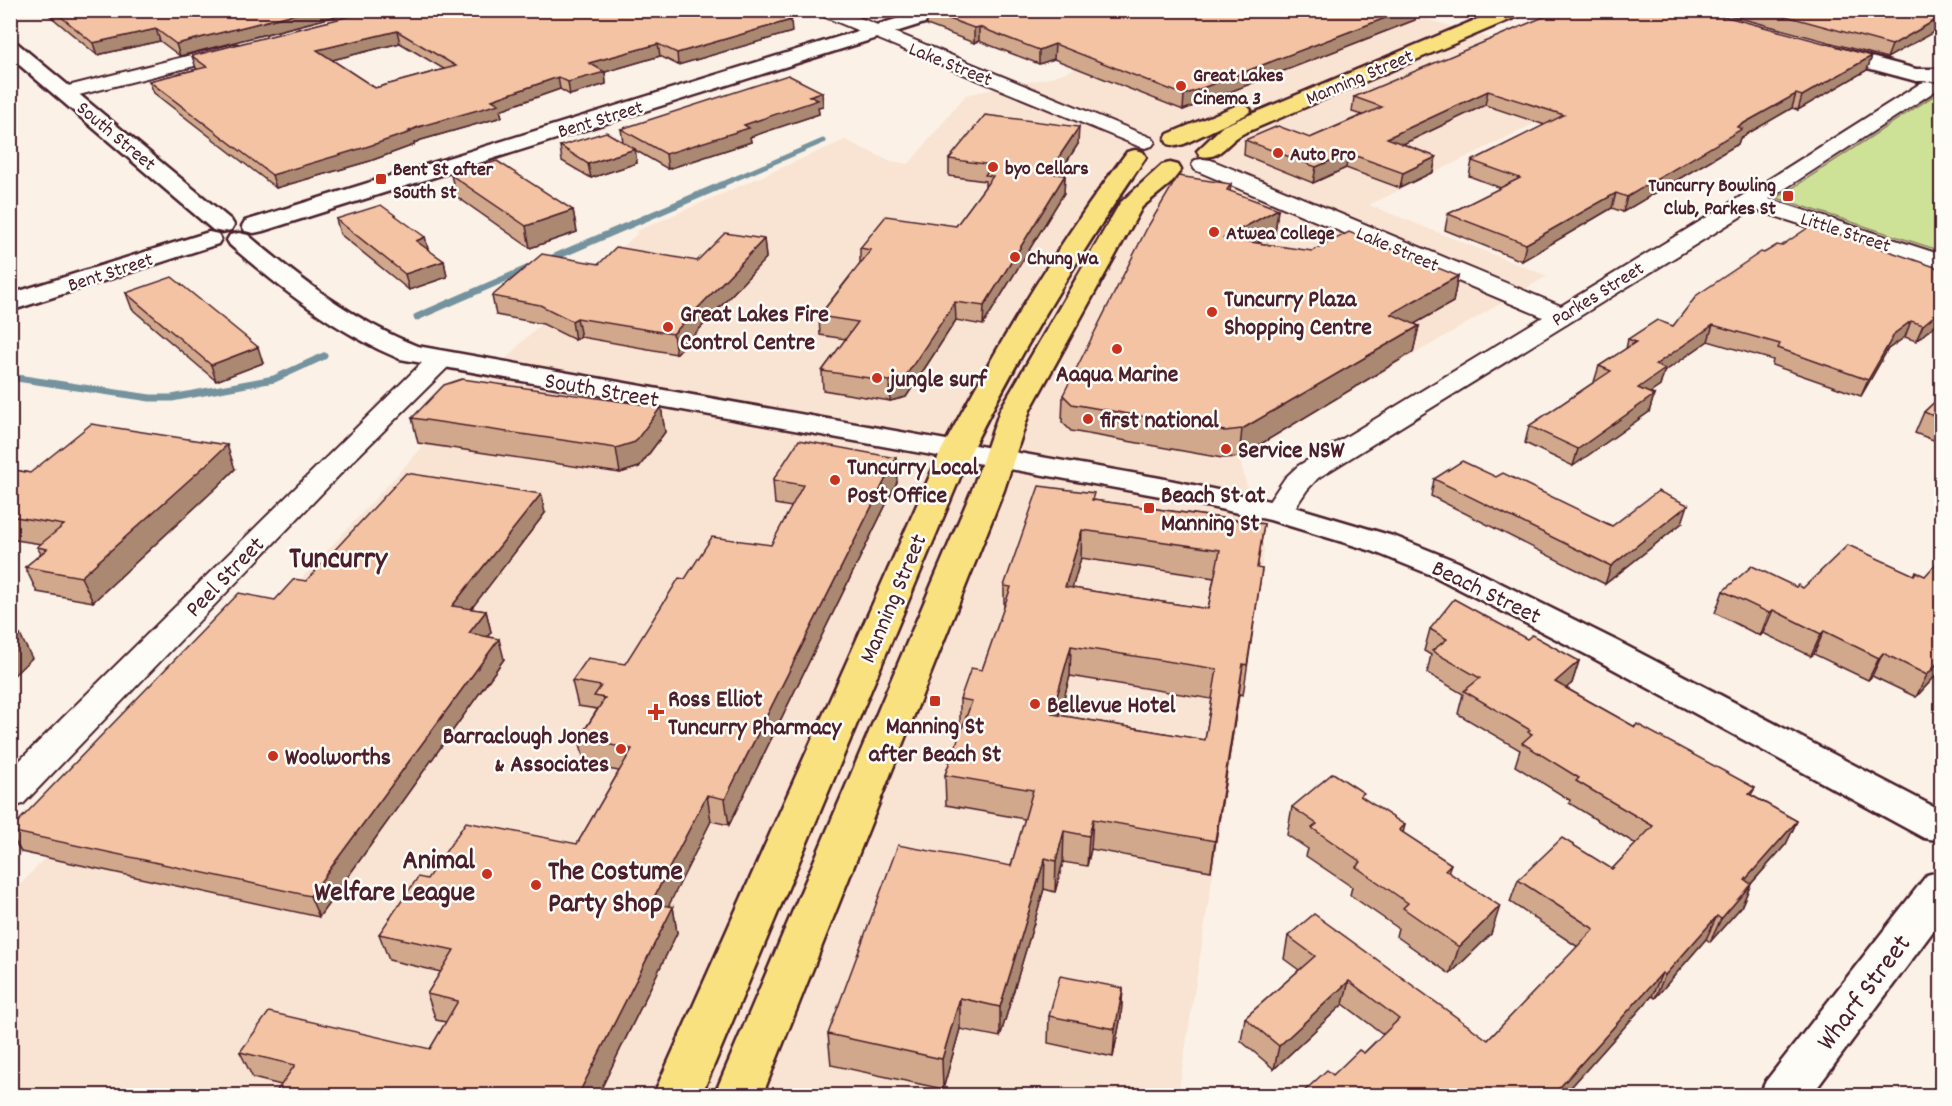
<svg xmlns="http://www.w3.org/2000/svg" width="1952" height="1106" viewBox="0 0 1952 1106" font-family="Dekko,sans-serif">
<rect width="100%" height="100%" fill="#fbf1e6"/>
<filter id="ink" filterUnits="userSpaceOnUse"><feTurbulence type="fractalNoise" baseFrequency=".0167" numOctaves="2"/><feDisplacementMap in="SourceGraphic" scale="12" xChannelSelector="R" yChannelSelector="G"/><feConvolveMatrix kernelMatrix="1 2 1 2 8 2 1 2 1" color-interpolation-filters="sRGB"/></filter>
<g filter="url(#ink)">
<!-- built -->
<polygon fill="#f9e3d2" points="1237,11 1399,11 1494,39 1655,64 1369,205 1547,276 1239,457 1264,550 1178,1095 11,1095 10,896 464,402 526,338 638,233 635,232 845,140 889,161 909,164 966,95 1049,78"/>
<!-- green -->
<polygon fill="#cee297" stroke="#8c8061" stroke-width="1.5" points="1933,96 1941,96 1941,251 1777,198"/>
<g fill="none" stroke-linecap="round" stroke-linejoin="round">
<!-- stream-far1 -->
<polyline stroke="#74939e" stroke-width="5" points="718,186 823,141"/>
<!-- stream -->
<g stroke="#74939e" stroke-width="7">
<polyline points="548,260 722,185"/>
<polyline points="417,317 529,268"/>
<polyline points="10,377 150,398 172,398 274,379 324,356"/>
</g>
<!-- street casing -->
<g stroke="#4a1f2b" stroke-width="4">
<g id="street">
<polygon points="816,10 841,10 1152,138 1155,142 1152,146 1145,148 1138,146 818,14"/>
<polygon points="235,44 242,46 244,50 242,54 67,98 60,96 57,92 60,88"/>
<polygon points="1928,81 1935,83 1938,87 1935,91 1769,199 1942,255 1942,270 1753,209 1318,478 1307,490 1288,518 1277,521 1266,518 1262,512 1285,478 1298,466 1543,317 1195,170 1192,165 1195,160 1203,159 1211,160 1561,306 1763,183 1921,83"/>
<polygon points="440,352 449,354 453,360 449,366 348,466 23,804 10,808 10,770 431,354"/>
</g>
</g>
<!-- secondary casing -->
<g stroke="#4a1f2b" stroke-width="5">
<g id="secondary">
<polygon points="925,10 955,10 953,14 263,231 254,233 245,231 242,226 245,221"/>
<polygon points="10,41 17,43 231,220 234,225 231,230 222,232 213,230 10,57"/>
<polygon points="1826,45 1916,69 1942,69 1942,81 1916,81 1819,55 1816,51 1819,47"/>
<polygon points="209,232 218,234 221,239 218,244 10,311 10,294"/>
<path d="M239,233L248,235C300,279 353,320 417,346L1160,478L1288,505L1396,537L1458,562L1619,642L1942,811V841L1924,838L1593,658L1434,576L1372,551L1270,520L1160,496L400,359C336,332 283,291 230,245L227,240L230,235Z"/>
<polygon points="1942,871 1942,919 1811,1096 1759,1096 1766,1081 1927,875"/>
</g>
</g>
<!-- primary casing -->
<g stroke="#4a1f2b" stroke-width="5">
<g id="primary">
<path d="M1499,10H1525L1523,14L1254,129C1248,131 1241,134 1236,138C1224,147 1217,160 1200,156L1197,151L1223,126Z"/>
<polygon points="1240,104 1247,106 1251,110 1247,114 1184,144 1176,146 1168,144 1165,139 1168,134"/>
<path d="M1135,150L1143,152L1146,157C1081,251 1022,349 971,451L701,1096H653L941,451C995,349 1057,244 1127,152Z"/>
<polygon points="1170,163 1178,165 1181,170 1170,184 1142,207 1030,410 1004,490 762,1096 714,1096 972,490 1000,410 1120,203 1162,165"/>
</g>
</g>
<!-- street -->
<use href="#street" fill="#fdfcf7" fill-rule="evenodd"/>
<!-- secondary -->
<use href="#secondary" fill="#fdfcf7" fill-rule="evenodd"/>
<!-- primary -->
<use href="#primary" fill="#fae180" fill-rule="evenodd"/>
</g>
<!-- wall -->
<g fill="#d1a88c" stroke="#4a1f2b" stroke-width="1.5" fill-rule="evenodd">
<polygon points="43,10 360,10 180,56 160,41 97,55"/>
<path d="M374,10L792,32L678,65L660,56L605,72L606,84L570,95L560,89L500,110L502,117L421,140L414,143V145L370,161L276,188L154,93L149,81L197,69L196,68L192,56ZM400,43L444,69L375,88L332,60Z"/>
<polygon points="890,10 916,10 901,15"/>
<polygon points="1423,10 1416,13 1415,20 1389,30 1183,110 1054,59 1039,64 979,41 974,43 927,25 927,11"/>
<polygon points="1710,10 1941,10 1887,58"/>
<polygon points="1872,56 1867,70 1798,110 1792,108 1740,138 1738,144 1623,212 1612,208 1522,261 1445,230 1448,214 1501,188 1469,176 1472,161 1545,125 1485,105 1403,144 1436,157 1433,172 1400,188 1346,168 1313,183 1244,155 1245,140 1310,138 1362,115 1352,112 1354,97"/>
<polygon points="823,106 818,107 819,114 750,137 751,142 668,169 635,150 637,163 591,178 562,161 560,146 623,142 621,129"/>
<polygon points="1078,144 1058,175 1065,175 1064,193 983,325 956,320 906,397 890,401 823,390 822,371 846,339 820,335 819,316 860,263 860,248 956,226 985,187 985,181 949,176 949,159"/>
<polygon points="451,175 573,210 577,232 530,248 456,196"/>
<polygon points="1231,184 1230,192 1278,209 1275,233 1257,243 1458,276 1453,302 1414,324 1419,326 1413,352 1239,457 1222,458 1071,431 1062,422 1063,395"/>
<polygon points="336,219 425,237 428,250 444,261 447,277 409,290 340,234"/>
<polygon points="764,239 766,258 676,354 581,337 575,340 543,324 496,315 492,296 599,264 697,261"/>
<polygon points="1781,246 1941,269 1941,320 1916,341 1905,337 1888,349 1861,396 1772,365 1773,360 1708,341 1664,372 1660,386 1649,393 1654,395 1649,412 1573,466 1525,443 1529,426 1594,382 1599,366 1626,349 1628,339 1673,326 1764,253"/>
<polygon points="126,293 263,363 216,381 132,309"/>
<polygon points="1941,396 1941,443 1915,433 1924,412"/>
<polygon points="661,407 665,432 639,467 620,473 418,443 412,418"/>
<polygon points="10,469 30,473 235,469 217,487 93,602 37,592 25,567 41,554 37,547 41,544 10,539"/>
<polygon points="1496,477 1612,526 1682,523 1605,584 1431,496 1434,479"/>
<polygon points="773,480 897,482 729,825 711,821 668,906 673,907 677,933 598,1095 281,1085 253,1078 240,1052 430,1049 446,1022 436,1020 427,994 441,972 389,960 379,934 427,879 577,844 619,771 585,765 579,739 597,710 597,709 578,706 572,681 625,664 685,579 771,545 792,507 775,504"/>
<path d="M1093,500L1264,524L1257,569H1262L1243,695L1239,694L1211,871L1091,849L1087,866L1063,862L1055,892L1044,889L1000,1037L960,1029L943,1089L831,1065L828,1034L1011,866L1025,819L946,805L945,775L962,729H960V699L982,670L1004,609V586ZM1081,558L1214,578L1208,609L1072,588ZM1070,676L1212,699L1205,740L1059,715Z"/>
<polygon points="545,513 471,609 486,611 491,632 487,637 504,659 319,917 21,852 10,833 10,830 275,600 306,581"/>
<polygon points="1723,591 1941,670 1916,697 1872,676 1868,680 1814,654 1811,656 1763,633 1760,636 1715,613"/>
<polygon points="1430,629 1527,639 1579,661 1572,683 1566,688 1635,727 1755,788 1751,795 1797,821 1786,844 1751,884 1741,907 1710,942 1706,939 1655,998 1652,996 1564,1095 1333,1075 1364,1053 1383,1034 1343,1004 1274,1069 1241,1041 1245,1018 1299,970 1284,959 1288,936 1488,1040 1578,947 1510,902 1518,880 1612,869 1636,844 1569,803 1570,800 1515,766 1520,750 1458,714 1463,694 1427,673 1431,655 1424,651"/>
<polygon points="1362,798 1403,833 1451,864 1448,872 1491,934 1450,974 1396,936 1398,928 1350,895 1352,887 1306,856 1308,849 1287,835 1292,807"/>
<polygon points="1123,988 1121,1016 1113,1057 1048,1043 1049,1016"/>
</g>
<!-- shaded-wall -->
<g fill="#aa8872" stroke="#4a1f2b" stroke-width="1.5">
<polygon points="310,10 360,10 180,56 176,44"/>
<polygon points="901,10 916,10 901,15"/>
<polygon points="1406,10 1423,10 1416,13 1415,20 1389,30 1183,110 1184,95"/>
<polygon points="1941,17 1941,28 1887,58 1892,45"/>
<polygon points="791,20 792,32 678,65 677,53"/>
<polygon points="979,27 979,41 974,43 974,28"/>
<polygon points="156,29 160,41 97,55 93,43"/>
<polygon points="397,31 400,43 320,63 317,50"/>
<polygon points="658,44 660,56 605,72 606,84 570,95 568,82 589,63"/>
<polygon points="1055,44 1054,59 1039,64 1039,50"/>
<polygon points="1872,56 1867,70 1798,110 1802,96"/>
<polygon points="558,77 560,89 500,110 502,117 421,140 414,143 414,145 370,161 276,188 272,175 409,131 492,100"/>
<polygon points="1488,91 1485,105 1384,153 1387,138"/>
<polygon points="822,92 823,106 818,107 819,114 750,137 751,142 668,169 666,154 744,125 809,96"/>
<polygon points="1796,94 1792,108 1740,138 1738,144 1623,212 1627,197 1737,127"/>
<polygon points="1079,127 1078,144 1048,191 1048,173"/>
<polygon points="635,149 637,163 591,178 588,164"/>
<polygon points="1348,153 1346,168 1313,183 1316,167"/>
<polygon points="1436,157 1433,172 1400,188 1403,173"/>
<polygon points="1065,175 1064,193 983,325 984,306"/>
<polygon points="1616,193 1612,208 1522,261 1526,244"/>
<polygon points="1278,209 1275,233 1221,263 1224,238"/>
<polygon points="573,210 577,232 530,248 526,226"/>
<polygon points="425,237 429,253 416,241"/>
<polygon points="764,239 766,258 676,354 673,334"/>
<polygon points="444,261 447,277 409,290 405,274"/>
<polygon points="1458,276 1453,302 1386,340 1391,314"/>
<polygon points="955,302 956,320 906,397 890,401 889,381"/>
<polygon points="1941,310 1941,320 1916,341 1923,325"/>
<polygon points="577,318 581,337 575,340 572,321"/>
<polygon points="1911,321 1905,337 1888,349 1861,396 1868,380 1895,333"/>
<polygon points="1713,325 1708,341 1664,372 1660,386 1633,405 1638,388 1655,365"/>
<polygon points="1419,326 1413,352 1239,457 1242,429"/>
<polygon points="258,347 263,363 216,381 211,365"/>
<polygon points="1654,395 1649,412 1573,466 1578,449"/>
<polygon points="661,407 665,432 639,467 620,473 616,448"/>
<polygon points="10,426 14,434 10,437"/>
<polygon points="227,445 235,469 217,487 93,602 81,577"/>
<polygon points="896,458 897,482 729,825 725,799"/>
<polygon points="541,494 545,513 458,626 452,606"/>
<polygon points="1688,505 1682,523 1605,584 1611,566"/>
<polygon points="1082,530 1081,558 1064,616 1065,587"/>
<polygon points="1773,610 1763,633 1760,636 1769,613"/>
<polygon points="486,611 491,632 474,654 469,633"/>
<polygon points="1824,631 1814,654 1811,656 1821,634"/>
<polygon points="20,635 32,658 10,679 10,644"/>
<polygon points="499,639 504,659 319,917 310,896"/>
<polygon points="1071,646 1070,676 1051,744 1052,714"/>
<polygon points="1883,653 1872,676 1868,680 1879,658"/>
<polygon points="1941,659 1941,670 1916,697 1927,675"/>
<polygon points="1579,661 1572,683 1548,704 1555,682"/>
<polygon points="1243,664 1239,694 1211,871 1215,841"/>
<polygon points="707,795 711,821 657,929 651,903"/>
<polygon points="1093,819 1091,849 1087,866 1089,836"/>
<polygon points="1797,821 1786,844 1734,903 1745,880"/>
<polygon points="1405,825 1398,853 1399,830"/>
<polygon points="1064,831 1063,862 1055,892 1056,861"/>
<polygon points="1045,858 1044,889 1000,1037 1000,1007"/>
<polygon points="1751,884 1741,907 1710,942 1721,919"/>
<polygon points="1500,906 1491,934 1450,974 1459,947"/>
<polygon points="673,907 677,933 598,1095 578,1095"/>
<polygon points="1717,916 1706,939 1655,998 1665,975"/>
<polygon points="1662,973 1652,996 1564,1095 1553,1095"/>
<polygon points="1349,981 1343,1004 1274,1069 1279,1046"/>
<polygon points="1123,988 1121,1016 1113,1057 1115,1029"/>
<polygon points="960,998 960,1029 943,1089 942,1059"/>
</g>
<!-- building -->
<g fill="#f3c3a3" stroke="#4a1f2b" stroke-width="1.5" fill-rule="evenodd">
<polygon points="53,10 310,10 176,44 156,29 93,43"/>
<path d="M374,10H769L791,20L677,53L658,44L589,63L605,72L568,82L558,77L492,100L499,104L418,127L409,131L411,132L366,147L272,175L149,81L207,67L192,56ZM397,31L456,66L375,88L317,50Z"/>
<polygon points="1406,10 1184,95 1055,44 1039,50 979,27 974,28 927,11"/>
<polygon points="1560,10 1701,10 1872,56 1802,96 1796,94 1737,127 1742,129 1627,197 1616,193 1526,244 1448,214 1520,178 1472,161 1564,115 1488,91 1387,138 1436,157 1403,173 1348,153 1316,167 1245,140 1278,126 1310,138 1382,107 1354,97"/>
<polygon points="1764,10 1941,10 1941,17 1892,45"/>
<polygon points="788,75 822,92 809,96 818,100 744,125 749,128 666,154 621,129"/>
<polygon points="985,115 1079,127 1048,173 1065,175 984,306 955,302 905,377 889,381 822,371 858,322 819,316 871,250 860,248 886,216 956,226 993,176 985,175 992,165 949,159"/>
<polygon points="606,132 635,149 588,164 560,146"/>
<polygon points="497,161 573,210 526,226 451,175"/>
<polygon points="1178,176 1231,184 1227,190 1278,209 1224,238 1312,251 1349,232 1458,276 1391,314 1419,326 1242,429 1225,431 1072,404 1063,395 1147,228"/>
<polygon points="381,205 425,237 416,241 444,261 405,274 336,219"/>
<polygon points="1812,225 1941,269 1941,310 1923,325 1911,321 1895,333 1868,380 1778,348 1780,344 1713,325 1655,365 1665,369 1638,388 1654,395 1578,449 1529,426 1611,371 1599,366 1636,342 1628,339 1657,320 1673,326 1697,295 1761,252 1764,253 1777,245 1781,246"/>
<polygon points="725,233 764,239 673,334 577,318 572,321 540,305 492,296 542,254 599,264 616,247 697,261"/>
<polygon points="172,277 258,347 211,365 126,293"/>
<polygon points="462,379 661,407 635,442 616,448 412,418 444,385"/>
<polygon points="1941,396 1941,419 1924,412"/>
<polygon points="91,424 227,445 208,463 81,577 25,567 47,549 37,547 64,525 10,516 10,469 30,473"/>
<polygon points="799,440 896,458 725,799 707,795 651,903 673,907 578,1095 274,1095 295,1065 240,1052 269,1012 430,1049 458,1001 427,994 454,950 379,934 418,877 427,879 466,822 577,844 632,749 579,739 605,698 594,696 601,686 572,681 588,658 625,664 679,578 685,579 712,537 771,545 803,485 773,480"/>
<polygon points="1462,461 1496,477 1503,473 1612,526 1658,491 1688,505 1611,566 1434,479"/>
<polygon points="406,473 541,494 452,606 486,611 469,633 499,639 310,896 10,831 10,830 239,593 275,600 294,579 306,581"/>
<path d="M1039,486L1094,493L1092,500L1264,524L1257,568L1262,569L1247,665L1243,664L1215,841L1093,819L1089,836L1064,831L1056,861L1045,858L1000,1007L960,998L942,1059L828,1034L898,845L1011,866L1033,790L945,775L972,701L960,699L971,668L982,670L1011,587L1004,586ZM1082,530L1220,550L1208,609L1065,587ZM1071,646L1217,669L1205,740L1052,714Z"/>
<polygon points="1848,545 1914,575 1916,572 1925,576 1941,558 1941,659 1927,675 1883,653 1879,658 1824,631 1821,634 1773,610 1769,613 1723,591 1752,566 1796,587 1798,585 1803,588"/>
<polygon points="1454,599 1527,639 1532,635 1579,661 1555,682 1635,727 1637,724 1755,788 1749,794 1797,821 1745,880 1751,884 1721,919 1717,916 1665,975 1662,973 1553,1095 1300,1095 1327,1070 1333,1075 1359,1050 1364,1053 1399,1019 1349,981 1279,1046 1245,1018 1315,956 1288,936 1314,914 1488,1040 1594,929 1518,880 1562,838 1612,869 1653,826 1576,781 1579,778 1522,743 1532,734 1528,732 1530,730 1464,691 1480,678 1432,651 1447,639 1430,629"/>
<polygon points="10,633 20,635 10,644"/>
<polygon points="1333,773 1364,793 1360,796 1405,825 1399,830 1451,864 1445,870 1500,906 1459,947 1403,908 1408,903 1356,867 1361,862 1312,828 1317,824 1292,807"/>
<polygon points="1060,976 1123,988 1115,1029 1049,1016"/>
</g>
</g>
<!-- markers -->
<g fill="#c8321e" stroke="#fdfcf7" stroke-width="2">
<circle cx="1181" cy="86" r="6"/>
<circle cx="1278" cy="153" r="6"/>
<circle cx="993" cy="167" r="6"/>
<rect x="375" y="173" width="12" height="12" rx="3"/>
<rect x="1782" y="190" width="12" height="12" rx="3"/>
<circle cx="1214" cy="232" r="6"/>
<circle cx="1015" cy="257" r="6"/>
<circle cx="1212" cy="312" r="6"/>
<circle cx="668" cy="327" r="6"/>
<circle cx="1117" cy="349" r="6"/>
<circle cx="877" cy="378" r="6"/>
<circle cx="1088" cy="419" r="6"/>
<circle cx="1226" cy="449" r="6"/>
<circle cx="835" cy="480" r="6"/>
<rect x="1143" y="502" width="12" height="12" rx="3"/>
<rect x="929" y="695" width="12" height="12" rx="3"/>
<circle cx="1035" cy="704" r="6"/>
<path d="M653 703h6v6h6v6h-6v6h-6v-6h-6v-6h6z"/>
<circle cx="621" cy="749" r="6"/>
<circle cx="273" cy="756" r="6"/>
<circle cx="487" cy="874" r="6"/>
<circle cx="536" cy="885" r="6"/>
</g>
<g text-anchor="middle" stroke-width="5" stroke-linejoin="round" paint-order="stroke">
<!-- far-street labels -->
<g font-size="20" fill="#4a1f2b" stroke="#fdfcf7">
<text transform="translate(951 63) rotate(22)" y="7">Lake Street</text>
<text transform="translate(1359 76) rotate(-23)" y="7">Manning Street</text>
<text transform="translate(600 118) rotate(-17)" y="7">Bent Street</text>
<text transform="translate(117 135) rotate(40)" y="7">South Street</text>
<text transform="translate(1846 231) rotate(18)" y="7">Little Street</text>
<text transform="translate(1398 248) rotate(23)" y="7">Lake Street</text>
<text transform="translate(110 271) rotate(-18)" y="7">Bent Street</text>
<text transform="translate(1597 293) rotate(-32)" y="7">Parkes Street</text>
</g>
<!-- far-poi labels -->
<g font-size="20" font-weight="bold" fill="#4a1f2b" stroke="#fdfcf7" text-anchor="start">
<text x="1193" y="81">Great Lakes<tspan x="1193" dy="23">Cinema 3</tspan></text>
<text x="1290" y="160">Auto Pro</text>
<text x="1005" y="174">byo Cellars</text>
<text x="393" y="175">Bent St after<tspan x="393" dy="23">South St</tspan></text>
<text x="1776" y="191" text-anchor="end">Tuncurry Bowling<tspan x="1776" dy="23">Club, Parkes St</tspan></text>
<text x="1226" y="239">Atwea College</text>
<text x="1027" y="264">Chung Wa</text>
</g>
<!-- poi labels -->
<g font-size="24" font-weight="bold" fill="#4a1f2b" stroke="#fdfcf7" text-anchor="start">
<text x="1224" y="306">Tuncurry Plaza<tspan x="1224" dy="28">Shopping Centre</tspan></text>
<text x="680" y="321">Great Lakes Fire<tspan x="680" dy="28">Control Centre</tspan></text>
<text x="1117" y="381" text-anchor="middle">Aaqua Marine</text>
<text x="889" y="386">jungle surf</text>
<text x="1100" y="427">first national</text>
<text x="1238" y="457">Service NSW</text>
<text x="847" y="474">Tuncurry Local<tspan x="847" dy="28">Post Office</tspan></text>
<text x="1161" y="502">Beach St at<tspan x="1161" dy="28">Manning St</tspan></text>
<text x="668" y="706">Ross Elliot<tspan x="668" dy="28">Tuncurry Pharmacy</tspan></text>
<text x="1047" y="712">Bellevue Hotel</text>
<text x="935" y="733" text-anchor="middle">Manning St<tspan x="935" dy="28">after Beach St</tspan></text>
<text x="609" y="743" text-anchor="end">Barraclough Jones<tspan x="609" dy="28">&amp; Associates</tspan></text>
<text x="285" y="764">Woolworths</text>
</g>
<!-- street labels -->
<g font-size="24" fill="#4a1f2b" stroke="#fdfcf7">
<text transform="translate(602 389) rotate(10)" y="8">South Street</text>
<text transform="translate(224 576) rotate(-46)" y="8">Peel Street</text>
<text transform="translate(1487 591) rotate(26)" y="8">Beach Street</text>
<text transform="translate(892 598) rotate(-67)" y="8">Manning Street</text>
</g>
<!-- near-poi labels -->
<g font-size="28" font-weight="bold" fill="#4a1f2b" stroke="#fdfcf7" text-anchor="end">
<text x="475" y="868">Animal<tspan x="475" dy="32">Welfare League</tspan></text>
<text x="548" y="879" text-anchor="start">The Costume<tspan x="548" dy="32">Party Shop</tspan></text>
</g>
<!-- near-street labels -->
<g font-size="28" fill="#4a1f2b" stroke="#fdfcf7">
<text transform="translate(1862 991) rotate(-53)" y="10">Wharf Street</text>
</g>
<!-- district labels -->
<g font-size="30" font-weight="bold" fill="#4a1f2b" stroke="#fdfcf7">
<text x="338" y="567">Tuncurry</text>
</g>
</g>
<!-- margin -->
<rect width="1952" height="1106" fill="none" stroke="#fdfcf7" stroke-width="36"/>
<rect x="18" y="18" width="1916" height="1070" fill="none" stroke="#4a1f2b" stroke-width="2" filter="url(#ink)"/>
</svg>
